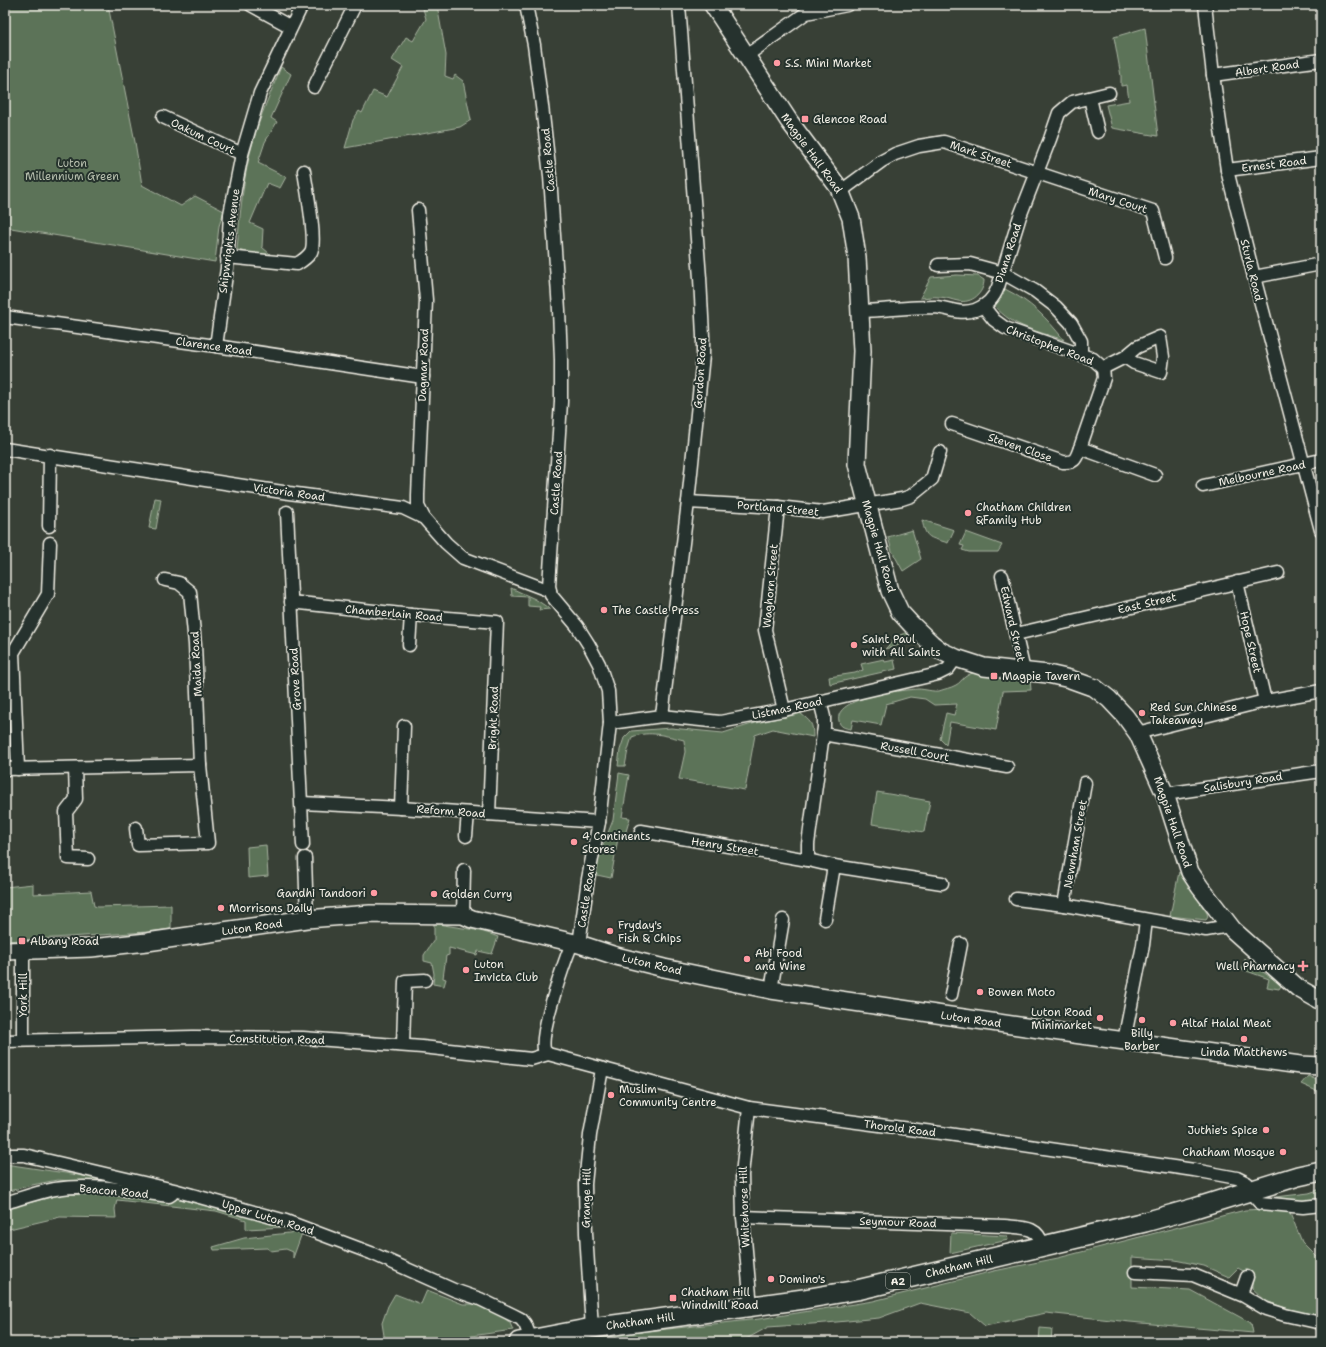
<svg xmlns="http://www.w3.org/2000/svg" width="1326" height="1347" viewBox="0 0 1326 1347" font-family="'Shantell Sans',sans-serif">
<rect width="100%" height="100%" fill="#384036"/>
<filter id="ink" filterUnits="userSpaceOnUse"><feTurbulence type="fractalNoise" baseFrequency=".025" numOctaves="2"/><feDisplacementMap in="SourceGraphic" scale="8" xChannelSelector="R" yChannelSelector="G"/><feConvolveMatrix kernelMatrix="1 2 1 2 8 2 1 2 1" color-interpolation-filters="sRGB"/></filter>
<g filter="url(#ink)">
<!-- green -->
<g fill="#5b7358" stroke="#a8b2a0">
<polygon points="5,5 108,5 135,142 142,185 181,206 195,196 224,211 219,226 215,262 5,227"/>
<polygon points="422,5 437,5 446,55 445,76 453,79 455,75 463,81 471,120 460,127 345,148 353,120 359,111 362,113 373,91 387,97 403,67 392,60 406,37 413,41 426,19"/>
<polygon points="1145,28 1158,136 1112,128 1106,105 1129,101 1127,85 1121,86 1121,76 1114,37"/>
<path d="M281,67L291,74L271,118L277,122L265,142L258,163L286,177L280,188L267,183L250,223L263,229L262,247L270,254V258L237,250C240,214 243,177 253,142C260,116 271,92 281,67Z"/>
<path d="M957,275L978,276L984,280C984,293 972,304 958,301C952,300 946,297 939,297C933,296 926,298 920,298L931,277Z"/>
<path d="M1005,289C1031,302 1046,317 1064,340C1041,332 1011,327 995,306Z"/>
<polygon points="155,498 161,499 156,529 149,528"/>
<path d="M922,520L954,530L948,543C930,537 926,540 922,520Z"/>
<polygon points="912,530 921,559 903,571 892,551 888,537"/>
<polygon points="966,532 1002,545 998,552 969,552 962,550 964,546 960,545"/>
<polygon points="511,588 535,599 550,609 539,610 540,607 528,606 528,597 512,596"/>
<polygon points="907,632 917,640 885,649 898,636"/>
<polygon points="884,659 885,662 894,660 896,669 830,684 829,677 855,673 863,670 861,664"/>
<path d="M977,671L1030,679L1031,690L1003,691L996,730L950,722L946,745L940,739L946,713L954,715L957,704L934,705L925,699L910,697L886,704L881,725L853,720L851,729C845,728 840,727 839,721C833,697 902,690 918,689C924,689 934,692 939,691C944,689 951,688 956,685C960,683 962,679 965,677C969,674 973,673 977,671Z"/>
<path d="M800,713C811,722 813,723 813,737L773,729L755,735L745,790L679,779L685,752L684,740C666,736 650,730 632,737L628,750L625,766H618L620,750L624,738L631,731L671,728L723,733L752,724Z"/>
<polygon points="619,773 629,775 622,817 630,818 624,838 618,838 611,878 592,874 613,820"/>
<polygon points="877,792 930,801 924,832 872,824"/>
<polygon points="266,845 268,876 248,878 247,847"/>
<polygon points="1179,872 1207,913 1208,917 1206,920 1170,916"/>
<polygon points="33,884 33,894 91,891 94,906 98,907 171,905 171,929 147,932 5,941 5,887"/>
<path d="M434,923C455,928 478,928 498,937L492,954L478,951L477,955L449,948V955L446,956L443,978L446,979L444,986L433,984L434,974L432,963L424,961V955L434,940Z"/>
<path d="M1245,959C1256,970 1270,974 1281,986L1279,989L1267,987L1269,979L1241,969Z"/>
<polygon points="1308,1076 1321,1082 1321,1093 1301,1084"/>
<polygon points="5,1164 112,1180 107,1183 57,1180 32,1185 5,1192"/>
<polygon points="1321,1189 1321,1200 1288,1203 1276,1197 1309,1193"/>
<polygon points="63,1194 174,1198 219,1207 285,1227 246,1229 246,1220 216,1211 117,1200 115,1209 116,1218 60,1217 5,1230 5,1209"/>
<polygon points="1264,1209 1289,1210 1302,1242 1321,1261 1321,1315 1299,1313 1266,1301 1252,1288 1252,1276 1238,1268 1229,1277 1204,1266 1175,1260 1132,1257 1132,1287 1190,1290 1251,1323 1253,1333 1130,1322 1046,1313 985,1326 970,1313 920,1303 879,1318 826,1323 768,1327 741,1342 597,1342 595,1337 759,1319 873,1301 994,1271 1058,1258 1245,1210"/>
<polygon points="298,1232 302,1233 293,1258 293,1252 286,1249 271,1251 267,1248 214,1250 213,1247 244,1238"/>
<polygon points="951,1233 1007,1236 1008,1240 950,1253"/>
<polygon points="427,1290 463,1304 477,1304 501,1315 510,1323 513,1330 429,1342 385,1342 382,1323 388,1306 395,1294 421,1304"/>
<polygon points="1040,1328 1052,1329 1051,1342 1039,1342"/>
</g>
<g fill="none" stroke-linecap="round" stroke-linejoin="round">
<!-- street casing -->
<g stroke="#f4f1e8" stroke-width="15">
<g id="street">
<polyline points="251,5 291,27"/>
<polyline points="526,5 534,45 542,106 550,176 559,310 561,360 561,402 549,586 551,595 577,626 589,645 599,664 608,691 610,723 599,822 588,879 579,944"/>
<polyline points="1205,5 1213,75 1227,170 1254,277 1321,530"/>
<polyline points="746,56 806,13 847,5"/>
<polyline points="1213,75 1321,60"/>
<polyline points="314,87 355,5"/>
<polyline points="1090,98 1098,132"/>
<polyline points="163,117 242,154"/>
<polyline points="1227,170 1321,158"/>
<polyline points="841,191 882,161 895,154 919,146 944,142 1153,211 1165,258"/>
<polyline points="418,210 426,300 418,495 418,506 424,518"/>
<path d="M227,257L297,264C302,261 307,258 311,252C317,240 306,186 304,171"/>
<polyline points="938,265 970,264 1003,273 1035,291 1056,307 1071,323 1081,341 1081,355"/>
<polyline points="1254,277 1321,264"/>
<polyline points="983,306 994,320 1005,328 1093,359 1103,368 1104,378 1080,448 1155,475"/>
<path d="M861,311C885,310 911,307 935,307C949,308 960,315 975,310C987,306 994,298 998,287L1020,216L1050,139L1059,113L1072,102L1109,93"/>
<polyline points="5,317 216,346 423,377"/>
<polyline points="216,346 227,268 230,214 242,154 260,93 302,5"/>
<polyline points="1103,368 1125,357 1137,347 1160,337 1163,357 1161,372 1134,363 1125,357"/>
<path d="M952,424L1063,462C1076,463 1076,458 1080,448"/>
<polyline points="5,449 289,493 403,508 424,518 446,543 463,558 550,591"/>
<polyline points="1203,486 1321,460"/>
<polyline points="688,502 778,507 823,512 902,499 911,496 932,479 940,452"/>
<polyline points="778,507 765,630 784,710"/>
<polyline points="287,512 303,845"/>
<polyline points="49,526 50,455"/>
<polyline points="1002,576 1024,671"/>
<polyline points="165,580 179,583 190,592 195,644 200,765"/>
<polyline points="1237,582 1265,701"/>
<polyline points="291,602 411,615 497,622 489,814"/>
<polyline points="1016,634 1278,573"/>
<polyline points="409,645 411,615"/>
<polyline points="662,716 688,502 703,355 703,336 700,278 679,5"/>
<polyline points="610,723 662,716 720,722 784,710 938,674 948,669 956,658"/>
<polyline points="1137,733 1265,701 1321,691"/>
<polyline points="823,734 1007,767"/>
<polyline points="75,768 76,799 66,812 68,858 88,859"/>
<polyline points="5,769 200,765 208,843 138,845 136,828"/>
<polyline points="18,769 13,653 48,594 50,543"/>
<polyline points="1165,794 1321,771"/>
<polyline points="302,803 401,808 599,822"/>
<polyline points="401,808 404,726"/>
<polyline points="641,831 808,860 834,866 942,883"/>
<polyline points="466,836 468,813"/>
<polyline points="305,858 307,919"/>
<polyline points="808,860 808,844 824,727 824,717 820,701"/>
<polyline points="1016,899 1064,905 1206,930 1229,926"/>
<polyline points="1064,905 1085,783"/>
<polyline points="463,915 464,870"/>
<polyline points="825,919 834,866"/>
<polyline points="23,951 23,1040"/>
<polyline points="771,990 783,920"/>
<polyline points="951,995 961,944"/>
<polyline points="5,1041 193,1037 303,1038 422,1047 531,1059 548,1054"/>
<polyline points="1124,1041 1143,945 1146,920"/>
<polyline points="403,1045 405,981 425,980"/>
<polyline points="548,1054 749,1108 948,1134 1194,1170 1237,1178 1247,1183 1250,1191"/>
<path d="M548,1054C546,1052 545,1052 544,1049C540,1031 564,963 572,943"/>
<polyline points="749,1108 742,1175 743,1217 751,1307"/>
<polyline points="5,1155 24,1155 174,1190 286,1221 371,1253 454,1290 480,1299 513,1315 521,1319 525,1324 531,1339"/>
<polyline points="1249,1191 1260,1203 1303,1207 1321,1205"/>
<path d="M5,1203C22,1198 38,1192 55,1189C92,1183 132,1191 169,1196L172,1194"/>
<path d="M743,1217L1004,1226C1021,1228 1038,1225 1043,1246"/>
<polyline points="1135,1272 1193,1275 1244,1296 1266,1309 1285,1315 1321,1323"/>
<polyline points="1241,1294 1247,1277"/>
<polyline points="592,1328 586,1233 585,1184 590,1135 602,1069"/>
</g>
</g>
<!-- secondary casing -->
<g stroke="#f4f1e8" stroke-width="20">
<g id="secondary">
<polyline points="713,5 789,121 839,188 851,218 857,257 862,351 857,464 890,591 900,612 911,624 932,644 941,651 956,658 984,667 1048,674 1070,679 1095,688 1109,699 1125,716 1138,734 1165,794 1190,872 1200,887 1233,930 1298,988 1321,1001"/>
<polyline points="5,951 91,948 147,942 307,919 370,914 463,915 472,919 579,944 616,956 664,968 771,990 1074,1034 1300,1065 1321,1066"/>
</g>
</g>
<!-- primary casing -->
<g stroke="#f4f1e8" stroke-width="22">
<polyline id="primary" points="519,1342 592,1328 804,1299 857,1290 1145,1222 1195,1208 1298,1176 1321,1171"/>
</g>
<!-- street -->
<use href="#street" stroke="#26332d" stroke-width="12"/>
<!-- secondary -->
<use href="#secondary" stroke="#26332d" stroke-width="17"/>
<!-- primary -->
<use href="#primary" stroke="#26332d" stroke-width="19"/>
</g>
</g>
<!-- markers -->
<g fill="#ff9aa2" stroke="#26332d" stroke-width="1.5">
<circle cx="777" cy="63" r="4"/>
<rect x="801" y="115" width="8" height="8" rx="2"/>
<circle cx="968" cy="513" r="4"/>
<circle cx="604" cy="610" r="4"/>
<circle cx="854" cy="645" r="4"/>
<rect x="990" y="672" width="8" height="8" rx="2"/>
<circle cx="1142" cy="713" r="4"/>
<circle cx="574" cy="842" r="4"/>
<circle cx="374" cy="893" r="4"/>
<circle cx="434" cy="894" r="4"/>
<circle cx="221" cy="908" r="4"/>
<circle cx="610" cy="931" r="4"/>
<rect x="18" y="937" width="8" height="8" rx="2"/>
<circle cx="747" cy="959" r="4"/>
<path d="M1301 960h4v4h4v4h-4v4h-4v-4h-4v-4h4z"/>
<circle cx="466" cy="970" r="4"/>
<circle cx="980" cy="992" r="4"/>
<circle cx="1100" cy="1018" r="4"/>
<circle cx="1142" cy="1020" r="4"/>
<circle cx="1173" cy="1023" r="4"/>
<circle cx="1244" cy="1039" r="4"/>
<circle cx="611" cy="1095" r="4"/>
<circle cx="1266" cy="1130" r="4"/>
<circle cx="1283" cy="1152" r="4"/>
<circle cx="771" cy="1279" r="4"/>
<rect x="669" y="1294" width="8" height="8" rx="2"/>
</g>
<g text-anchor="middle" stroke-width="4" stroke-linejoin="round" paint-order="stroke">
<!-- shield labels -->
<rect fill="#26332d" stroke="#b6b8b0" stroke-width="1" x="886" y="1273" width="24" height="16" rx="3"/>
<g font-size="10" font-weight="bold" fill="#f4f1e8">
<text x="898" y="1285">A2</text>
</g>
<!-- poi labels -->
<g font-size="11" fill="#f4f1e8" stroke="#26332d" text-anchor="start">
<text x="785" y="67">S.S. Mini Market</text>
<text x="813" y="123">Glencoe Road</text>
<text x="976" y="511">Chatham Children<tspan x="976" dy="13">&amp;Family Hub</tspan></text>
<text x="612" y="614">The Castle Press</text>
<text x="862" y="643">Saint Paul<tspan x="862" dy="13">with All Saints</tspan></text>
<text x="1002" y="680">Magpie Tavern</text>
<text x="1150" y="711">Red Sun Chinese<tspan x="1150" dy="13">Takeaway</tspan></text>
<text x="582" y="840">4 Continents<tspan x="582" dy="13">Stores</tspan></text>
<text x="366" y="897" text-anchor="end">Gandhi Tandoori</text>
<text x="442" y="898">Golden Curry</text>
<text x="229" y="912">Morrisons Daily</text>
<text x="618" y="929">Fryday's<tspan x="618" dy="13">Fish &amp; Chips</tspan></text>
<text x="30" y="945">Albany Road</text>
<text x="755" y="957">Abi Food<tspan x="755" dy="13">and Wine</tspan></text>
<text x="474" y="968">Luton<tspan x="474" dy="13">Invicta Club</tspan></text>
<text x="1295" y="970" text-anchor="end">Well Pharmacy</text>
<text x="988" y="996">Bowen Moto</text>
<text x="1092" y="1016" text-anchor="end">Luton Road<tspan x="1092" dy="13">Minimarket</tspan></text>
<text x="1181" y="1027">Altaf Halal Meat</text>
<text x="1142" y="1037" text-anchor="middle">Billy<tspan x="1142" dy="13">Barber</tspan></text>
<text x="1244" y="1056" text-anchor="middle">Linda Matthews</text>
<text x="619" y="1093">Muslim<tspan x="619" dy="13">Community Centre</tspan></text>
<text x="1258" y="1134" text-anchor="end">Juthie's Spice</text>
<text x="1275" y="1156" text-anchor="end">Chatham Mosque</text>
<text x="779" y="1283">Domino's</text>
<text x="681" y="1296">Chatham Hill<tspan x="681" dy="13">Windmill Road</tspan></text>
</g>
<!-- street labels -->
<g font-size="11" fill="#f4f1e8" stroke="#26332d">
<text transform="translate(1267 68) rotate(-8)" y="4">Albert Road</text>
<text transform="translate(203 136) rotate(25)" y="4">Oakum Court</text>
<text transform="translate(812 153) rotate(54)" y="4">Magpie Hall Road</text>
<text transform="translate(981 154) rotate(18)" y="4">Mark Street</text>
<text transform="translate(548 160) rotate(-95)" y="4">Castle Road</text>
<text transform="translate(1274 164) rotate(-7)" y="4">Ernest Road</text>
<text transform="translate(1118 200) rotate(18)" y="4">Mary Court</text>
<text transform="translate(229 241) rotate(-83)" y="4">Shipwrights Avenue</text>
<text transform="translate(1008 253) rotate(-72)" y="4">Diana Road</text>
<text transform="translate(1252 270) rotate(76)" y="4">Sturla Road</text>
<text transform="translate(1050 345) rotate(21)" y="4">Christopher Road</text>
<text transform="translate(214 346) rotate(8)" y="4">Clarence Road</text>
<text transform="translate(423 365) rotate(-88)" y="4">Dagmar Road</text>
<text transform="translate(700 373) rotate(-86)" y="4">Gordon Road</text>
<text transform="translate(1020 447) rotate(19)" y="4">Steven Close</text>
<text transform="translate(1262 473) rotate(-12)" y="4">Melbourne Road</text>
<text transform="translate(556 483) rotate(-86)" y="4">Castle Road</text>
<text transform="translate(289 492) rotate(8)" y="4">Victoria Road</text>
<text transform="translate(778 508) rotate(5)" y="4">Portland Street</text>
<text transform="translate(879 546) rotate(74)" y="4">Magpie Hall Road</text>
<text transform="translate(770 586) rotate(-85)" y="4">Waghorn Street</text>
<text transform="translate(1147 603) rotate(-13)" y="4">East Street</text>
<text transform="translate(394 613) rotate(5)" y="4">Chamberlain Road</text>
<text transform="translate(1013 624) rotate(77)" y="4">Edward Street</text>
<text transform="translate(1251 642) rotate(77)" y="4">Hope Street</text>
<text transform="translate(196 664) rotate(-93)" y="4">Maida Road</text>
<text transform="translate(295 679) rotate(-93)" y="4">Grove Road</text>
<text transform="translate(787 708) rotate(-12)" y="4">Listmas Road</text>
<text transform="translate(493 718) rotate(-88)" y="4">Bright Road</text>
<text transform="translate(915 751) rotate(10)" y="4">Russell Court</text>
<text transform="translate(1243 782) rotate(-9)" y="4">Salisbury Road</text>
<text transform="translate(451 811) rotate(4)" y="4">Reform Road</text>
<text transform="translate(1173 822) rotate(71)" y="4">Magpie Hall Road</text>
<text transform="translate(1075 844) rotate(-80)" y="4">Newnham Street</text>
<text transform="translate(725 846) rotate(9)" y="4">Henry Street</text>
<text transform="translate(586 896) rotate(-81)" y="4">Castle Road</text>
<text transform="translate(252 927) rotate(-8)" y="4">Luton Road</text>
<text transform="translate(652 964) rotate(13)" y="4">Luton Road</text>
<text transform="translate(23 995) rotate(-90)" y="4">York Hill</text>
<text transform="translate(971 1019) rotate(8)" y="4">Luton Road</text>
<text transform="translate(277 1039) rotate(1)" y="4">Constitution Road</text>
<text transform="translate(900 1128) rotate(7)" y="4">Thorold Road</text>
<text transform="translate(114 1191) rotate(5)" y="4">Beacon Road</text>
<text transform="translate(586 1198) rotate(-89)" y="4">Grange Hill</text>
<text transform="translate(744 1207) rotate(-92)" y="4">Whitehorse Hill</text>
<text transform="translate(268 1217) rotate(17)" y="4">Upper Luton Road</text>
<text transform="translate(898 1222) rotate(2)" y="4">Seymour Road</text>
<text transform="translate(959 1266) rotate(-13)" y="4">Chatham Hill</text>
<text transform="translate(640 1321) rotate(-8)" y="4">Chatham Hill</text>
</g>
<!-- park labels -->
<g font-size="11" fill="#b7bfae" stroke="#26332d">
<text x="72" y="167">Luton<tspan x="72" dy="13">Millennium Green</tspan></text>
</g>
</g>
<!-- margin -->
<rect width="1326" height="1347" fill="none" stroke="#26332d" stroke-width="20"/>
<rect x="10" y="10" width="1306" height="1327" fill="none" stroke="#f4f1e8" stroke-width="1.5" filter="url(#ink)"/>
</svg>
